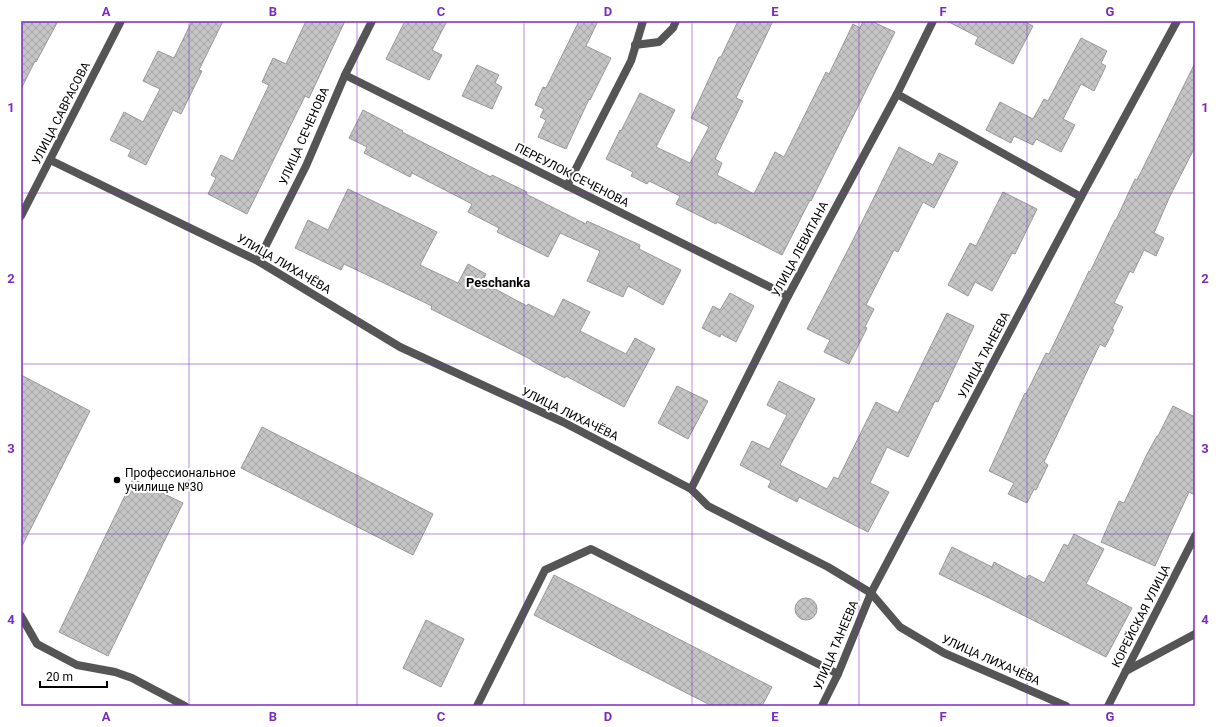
<svg xmlns="http://www.w3.org/2000/svg" width="1216" height="727" viewBox="0 0 1216 727" font-family="Roboto,sans-serif">
<defs>
<pattern id="building-cross-hatch" width="8" height="8" patternUnits="userSpaceOnUse"><rect width="8" height="8" fill="#c4c4c4"/><path d="M0 0l8 8M0 8l8-8" fill="none" stroke="#a7a7a7"/></pattern>
</defs>
<rect width="100%" height="100%" fill="#fff"/>
<!-- building -->
<g fill="url(#building-cross-hatch)" stroke="#999">
<polygon points="21,21 58,21 36,62 35,61 21,89"/>
<polygon points="192,21 223,21 199,70 202,71 181,114 173,110 146,165 128,156 131,150 110,140 124,112 143,122 160,89 143,81 158,51 174,58"/>
<polygon points="306,21 345,21 309,98 305,96 247,214 208,194 216,178 211,175 221,155 233,161 269,85 262,82 273,58 286,64"/>
<polygon points="405,21 447,21 432,50 442,55 429,80 386,59"/>
<polygon points="579,21 598,21 586,46 611,58 590,100 589,99 566,149 538,137 546,120 540,117 544,109 535,105 543,87 546,88"/>
<polygon points="738,21 773,21 736,98 743,101 715,159 722,163 717,175 754,194 775,152 784,157 826,72 829,74 853,24 860,28 863,21 871,21 895,32 811,201 810,200 782,255 717,222 716,224 676,204 680,196 649,181 647,184 631,176 633,172 606,159 620,130 621,131 640,93 675,110 656,147 690,163 709,127 691,118 719,57 721,57"/>
<polygon points="947,21 1023,21 1033,26 1013,64 975,44 978,37"/>
<polygon points="1081,38 1107,51 1101,63 1106,66 1094,91 1081,84 1063,119 1075,125 1061,152 1036,139 1033,145 1014,136 1011,143 986,130 1000,102 1033,119 1044,99 1048,101"/>
<polygon points="1195,63 1195,147 1170,196 1154,233 1164,238 1156,256 1144,250 1133,273 1130,271 1114,303 1123,307 1112,329 1114,330 1105,347 1100,344 1044,462 1048,465 1036,490 1034,489 1027,503 1008,494 1014,483 989,471 1025,393 1026,394 1046,353 1049,354 1089,271 1090,272 1115,220 1116,220 1135,179 1137,180"/>
<polygon points="477,65 499,75 495,83 502,87 492,109 462,96"/>
<polygon points="363,110 403,131 402,132 491,177 492,175 527,192 526,194 586,224 587,221 640,245 639,249 681,270 663,305 628,286 623,297 587,281 600,251 560,233 548,257 497,232 499,228 468,212 472,204 412,173 410,177 364,153 367,147 349,138"/>
<polygon points="899,147 933,165 939,153 958,162 934,208 923,202 898,252 894,250 866,305 874,309 865,327 867,328 849,364 824,352 830,340 807,329 851,244"/>
<polygon points="348,189 437,232 420,265 458,283 468,264 486,274 482,282 527,306 528,304 554,317 563,299 590,312 580,331 626,354 635,338 655,349 624,407 566,376 565,378 532,361 532,360 431,309 432,306 344,264 341,270 295,248 308,220 328,230"/>
<polygon points="1003,192 1037,209 1015,254 1012,253 992,291 975,282 968,296 948,285 970,243 976,246"/>
<polygon points="730,293 754,306 736,342 721,334 720,337 702,328 713,306 720,310"/>
<polygon points="947,313 974,326 938,402 935,401 908,457 887,447 870,483 889,492 868,532 799,497 797,502 768,487 771,481 740,465 752,441 769,449 787,415 767,405 779,381 815,399 780,465 827,489 834,477 838,479 876,402 898,413"/>
<polygon points="21,375 90,411 21,548"/>
<polygon points="677,386 708,401 688,439 658,423"/>
<polygon points="1173,406 1195,417 1195,495 1189,492 1155,566 1101,542 1119,501 1124,503 1147,454 1157,436 1158,436"/>
<polygon points="262,427 433,514 413,555 241,468"/>
<polygon points="133,479 183,503 108,656 59,632"/>
<polygon points="1074,534 1104,549 1086,584 1132,608 1106,657 989,598 939,574 952,547 992,567 994,562 1026,579 1029,575 1044,583 1064,544 1068,546"/>
<polygon points="554,575 772,687 762,706 712,706 534,615"/>
<circle cx="806" cy="609" r="11"/>
<polygon points="426,620 464,639 441,687 403,668"/>
</g>
<g fill="none" stroke-linecap="round" stroke-linejoin="round">
<!-- service -->
<g stroke="#555" stroke-width="8">
<polyline points="635,45 659,42 673,28 676,21"/>
<polyline points="21,616 37,644 77,665 115,672 132,678 185,706"/>
<polyline points="1126,671 1195,634"/>
<polyline points="477,706 545,570 591,549 838,674"/>
</g>
<!-- minor -->
<g stroke="#555" stroke-width="8">
<polyline points="345,75 788,296"/>
<polyline points="897,94 1081,197"/>
<polyline points="50,160 258,261 400,347 563,422 691,489 708,506 828,567 871,593 900,627 944,653 1066,706"/>
<polyline points="567,186 631,61 643,21"/>
<polyline points="258,261 306,166 345,75 372,21"/>
<polyline points="691,489 788,296 897,94 933,21"/>
<polyline points="822,706 838,674 871,593 1081,197 1177,21"/>
<polyline points="1108,706 1195,536"/>
</g>
<!-- tertiary -->
<polyline stroke="#555" stroke-width="8" points="21,216 121,21"/>
</g>
<!-- grid -->
<path fill="none" stroke="#7b2cbf" stroke-width="1" stroke-opacity="0.55" d="M189,21V706M357,21V706M524,21V706M692,21V706M859,21V706M1027,21V706M21,193H1195M21,364H1195M21,534H1195"/>
<!-- markers -->
<circle fill="#000" stroke="#fff" stroke-width="1.5" cx="117" cy="480" r="4"/>
<g text-anchor="middle" stroke-width="4" stroke-linejoin="round" paint-order="stroke">
<!-- street labels -->
<g font-size="12" fill="#000" stroke="#fff">
<text transform="translate(61 113) rotate(-63)" y="4">УЛИЦА САВРАСОВА</text>
<text transform="translate(304 136) rotate(-66)" y="4">УЛИЦА СЕЧЕНОВА</text>
<text transform="translate(572 175) rotate(27)" y="4">ПЕРЕУЛОК СЕЧЕНОВА</text>
<text transform="translate(800 249) rotate(-62)" y="4">УЛИЦА ЛЕВИТАНА</text>
<text transform="translate(284 264) rotate(30)" y="4">УЛИЦА ЛИХАЧЁВА</text>
<text transform="translate(984 355) rotate(-62)" y="4">УЛИЦА ТАНЕЕВА</text>
<text transform="translate(570 414) rotate(26)" y="4">УЛИЦА ЛИХАЧЁВА</text>
<text transform="translate(1141 616) rotate(-63)" y="4">КОРЕЙСКАЯ УЛИЦА</text>
<text transform="translate(836 645) rotate(-67)" y="4">УЛИЦА ТАНЕЕВА</text>
<text transform="translate(991 660) rotate(24)" y="4">УЛИЦА ЛИХАЧЁВА</text>
</g>
<!-- poi labels -->
<g font-size="12" fill="#000" stroke="#fff" text-anchor="start">
<text x="125" y="477">Профессиональное<tspan x="125" dy="14">училище №30</tspan></text>
</g>
<!-- neighbourhood labels -->
<g font-size="13" font-weight="bold" fill="#000" stroke="#fff">
<text x="498" y="287">Peschanka</text>
</g>
</g>
<!-- border -->
<rect width="1216" height="727" fill="none" stroke="#ffffff" stroke-width="44"/>
<!-- scale -->
<path d="M40 681v6h67v-6" fill="none" stroke="#000000" stroke-width="2"/>
<text x="46" y="681" font-size="12" fill="#000000" stroke="#ffffff" stroke-width="3" paint-order="stroke">20 m</text>
<rect x="22" y="22" width="1172" height="683" fill="none" stroke="#7b2cbf" stroke-width="1.5"/>
<g font-size="13" text-anchor="middle" font-weight="bold" fill="#7b2cbf">
<text x="106" y="16">A</text>
<text x="273" y="16">B</text>
<text x="441" y="16">C</text>
<text x="608" y="16">D</text>
<text x="775" y="16">E</text>
<text x="943" y="16">F</text>
<text x="1110" y="16">G</text>
<text x="11" y="112">1</text>
<text x="1205" y="112">1</text>
<text x="11" y="283">2</text>
<text x="1205" y="283">2</text>
<text x="11" y="453">3</text>
<text x="1205" y="453">3</text>
<text x="11" y="624">4</text>
<text x="1205" y="624">4</text>
<text x="106" y="721">A</text>
<text x="273" y="721">B</text>
<text x="441" y="721">C</text>
<text x="608" y="721">D</text>
<text x="775" y="721">E</text>
<text x="943" y="721">F</text>
<text x="1110" y="721">G</text>
</g>
</svg>
